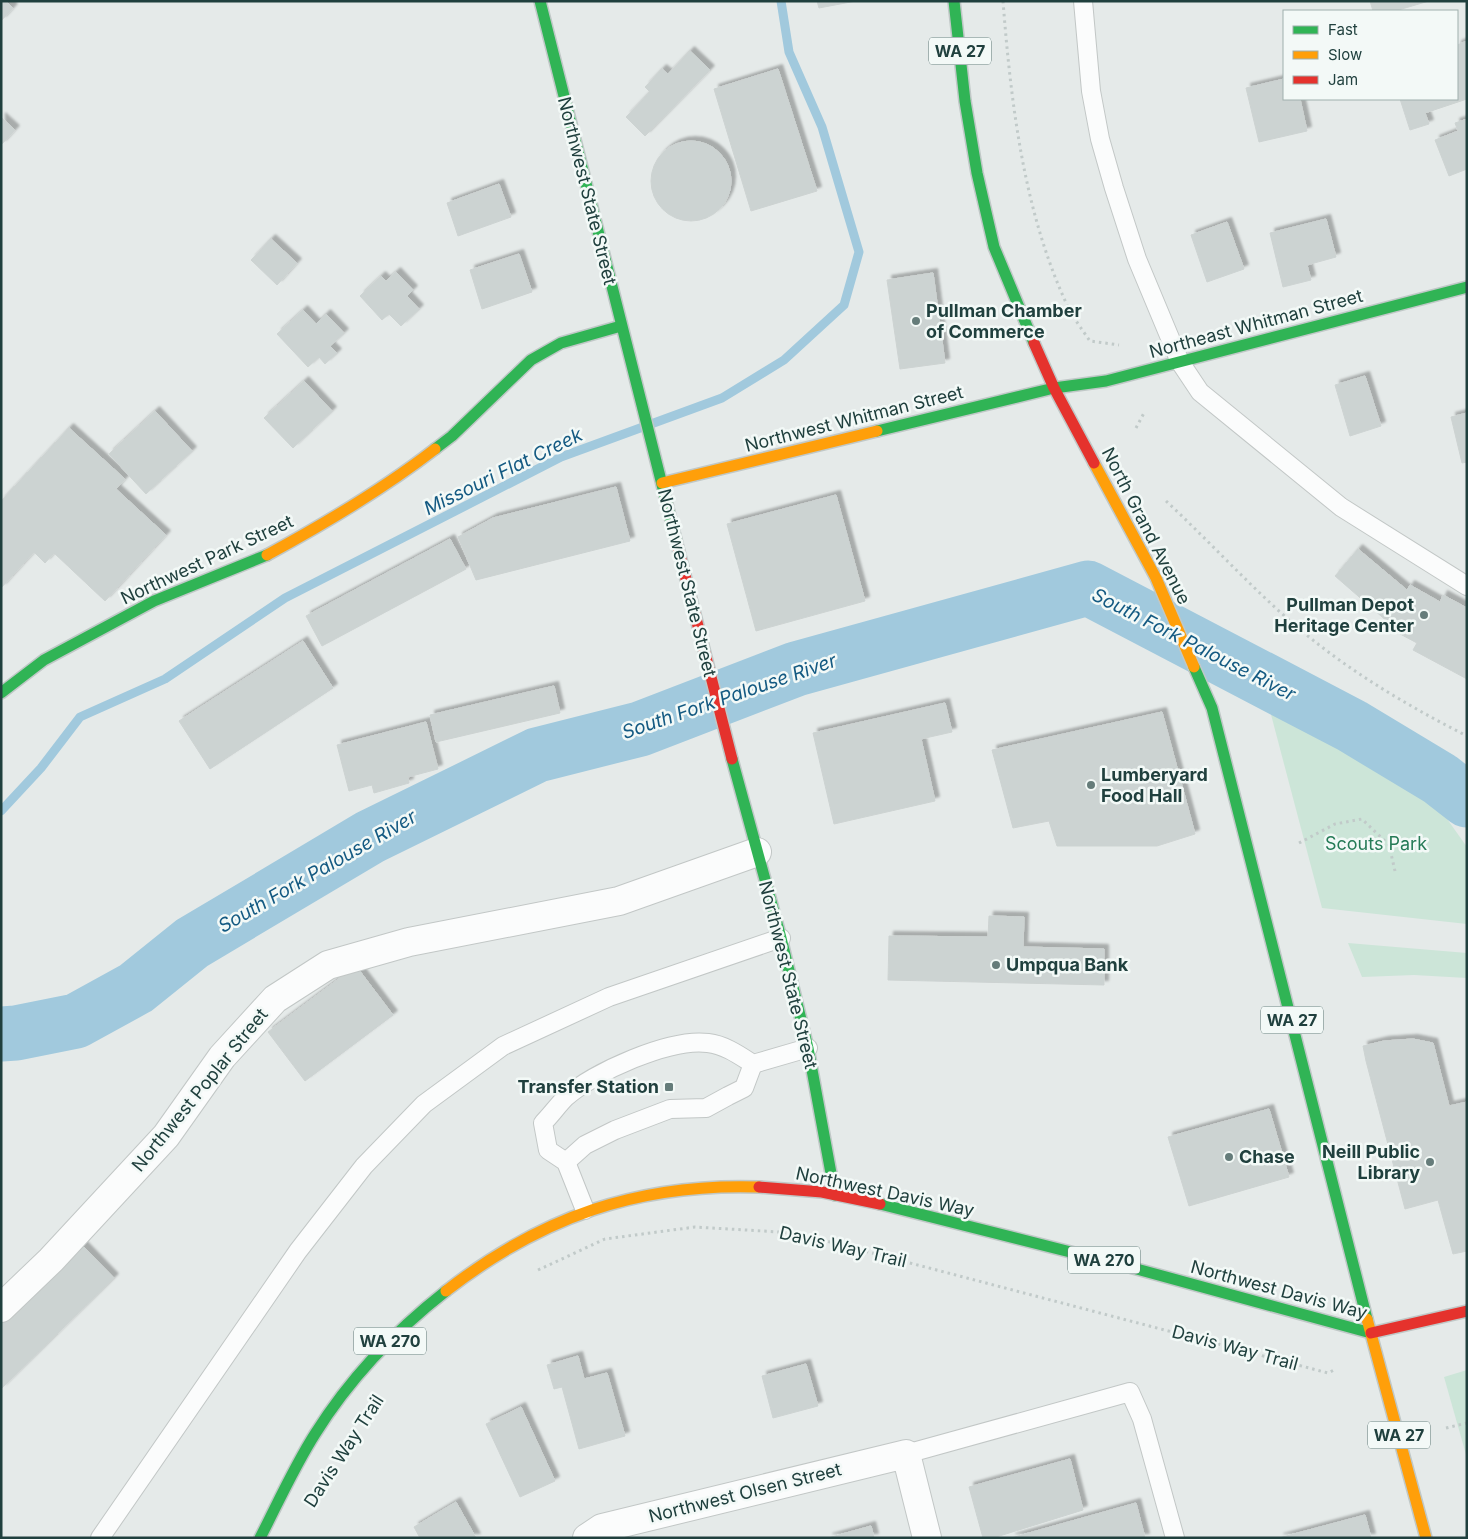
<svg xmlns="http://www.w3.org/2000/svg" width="1468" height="1539" viewBox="0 0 1468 1539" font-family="Inter,sans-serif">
<defs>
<filter id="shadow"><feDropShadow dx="4.5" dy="-4.5" stdDeviation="1" flood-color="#0004"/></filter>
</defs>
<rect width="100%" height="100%" fill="#e5eae9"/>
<!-- green -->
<g fill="#cce5d8">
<polygon points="1269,707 1430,795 1467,847 1467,924 1322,908"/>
<polygon points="1348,943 1467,953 1467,978 1414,975 1362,977"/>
<polygon points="1467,1370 1467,1458 1444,1377"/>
</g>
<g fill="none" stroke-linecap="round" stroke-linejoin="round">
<!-- stream -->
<polyline stroke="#a1c9dd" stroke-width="9" points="1,811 41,768 80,717 165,679 285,598 561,457 722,398 784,360 844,305 859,252 822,127 789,52 781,1"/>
<!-- river -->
<polyline stroke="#a1c9dd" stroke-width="55" points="1,1034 16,1033 76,1021 136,988 192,943 370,837 537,755 640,729 796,669 1088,588 1352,726 1440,779 1467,800"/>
</g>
<!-- building -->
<g fill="#ccd3d2" stroke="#cdd3d2" filter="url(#shadow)">
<polygon points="1,1 6,1 13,8 1,21"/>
<polygon points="817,1 856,1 819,8"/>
<polygon points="1370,1 1429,1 1395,11 1373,11"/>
<polygon points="1467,41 1467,99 1425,113 1429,124 1410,130 1400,99 1457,99 1457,45"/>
<polygon points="690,51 710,70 645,136 626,117 650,92 645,87 662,69 668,74"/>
<polygon points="778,69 817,191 751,211 714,89"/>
<polygon points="1284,79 1284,99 1300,99 1307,131 1259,142 1246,88"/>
<polygon points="1,117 15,130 1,145"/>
<polygon points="1467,119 1467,169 1449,176 1435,140 1458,131 1455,123"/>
<circle cx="691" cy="181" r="40"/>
<polygon points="499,184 511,217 458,236 447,203"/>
<polygon points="1326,219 1336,257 1307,265 1311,280 1283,287 1270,233"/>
<polygon points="1227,222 1244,269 1207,282 1191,235"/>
<polygon points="271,239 297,263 277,285 251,260"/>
<polygon points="519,254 532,292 482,309 470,270"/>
<polygon points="396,272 413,290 407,296 419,309 401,326 389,314 382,320 360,296 381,276 386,281"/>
<polygon points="933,273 945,363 900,369 887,280"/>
<polygon points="303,310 316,324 326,314 344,333 330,346 337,353 325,364 319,357 308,367 277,334"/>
<polygon points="1365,376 1381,426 1350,436 1335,385"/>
<polygon points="304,381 332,411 293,448 264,418"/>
<polygon points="155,411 192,451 146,494 109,454"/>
<polygon points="1467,413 1467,462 1462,463 1451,417"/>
<polygon points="69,428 125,479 116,489 166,535 105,601 54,553 45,563 34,552 1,588 1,501"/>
<polygon points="616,487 630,541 476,580 458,537 493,518"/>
<polygon points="836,495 865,601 756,631 727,524"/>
<polygon points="450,539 466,569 322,646 306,616"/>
<polygon points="1358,549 1407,590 1410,585 1440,602 1443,595 1467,608 1467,679 1413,650 1417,643 1387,627 1389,623 1335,576"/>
<polygon points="303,641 333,688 210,769 179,721"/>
<polygon points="554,686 560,713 436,742 430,715"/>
<polygon points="945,703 952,732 921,739 935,801 834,824 813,733"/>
<polygon points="1162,712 1195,834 1157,846 1057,846 1049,821 1013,828 992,750"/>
<polygon points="426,722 438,769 408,777 409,783 374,793 372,785 349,791 337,745"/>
<polygon points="989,916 1024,917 1023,947 1104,949 1104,985 888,980 889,936 988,937"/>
<polygon points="356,966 393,1015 305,1081 268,1032"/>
<polygon points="1413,1039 1433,1043 1449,1106 1467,1102 1467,1251 1453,1254 1438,1200 1405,1209 1366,1061 1363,1046 1384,1041"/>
<polygon points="1269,1109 1289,1177 1189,1206 1168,1137"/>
<polygon points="82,1245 114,1278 1,1389 1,1324"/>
<polygon points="578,1356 584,1379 607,1373 625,1436 579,1449 562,1387 554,1389 547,1365"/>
<polygon points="806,1364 818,1406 773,1418 762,1376"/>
<polygon points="521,1407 555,1481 520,1497 486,1424"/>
<polygon points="1070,1459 1083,1510 993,1538 983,1538 969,1487"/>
<polygon points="456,1502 476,1538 420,1538 414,1527"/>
<polygon points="1136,1503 1145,1538 1011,1538"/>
<polygon points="1365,1515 1371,1538 1307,1538 1305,1531"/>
<polygon points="871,1526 874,1538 828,1538"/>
<polygon points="1305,1531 1307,1538 1279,1538"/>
</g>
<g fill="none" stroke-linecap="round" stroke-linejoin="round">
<!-- lane casing -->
<g stroke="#c2c7c6" stroke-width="20">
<g id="lane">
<polyline points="1083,1 1091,91 1100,139 1114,188 1137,259 1180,362 1200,392 1341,507 1467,586"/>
<polyline points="566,1162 585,1145 615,1130 670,1109 706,1108 728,1096 744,1088 753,1064"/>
<path d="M585,1210L566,1162L548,1150L543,1123C551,1115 558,1105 566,1097C594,1072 670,1038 708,1043C725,1045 739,1055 753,1064L808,1048"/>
<polyline points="906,1454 1130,1392 1142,1419 1175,1538"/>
<polyline points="100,1538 298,1251 364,1166 424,1104 503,1046 609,997 781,938"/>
</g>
</g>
<!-- street casing -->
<g stroke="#c2c7c6" stroke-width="30">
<g id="street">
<polyline points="1,1308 51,1260 166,1136 222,1057 275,999 328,965 409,942 619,901 757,852"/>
<polyline points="587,1538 602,1528 906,1454 927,1538"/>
</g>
</g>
<!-- fast casing -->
<g stroke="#c0c8c7" stroke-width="14">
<g id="fast">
<polyline points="540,1 677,544"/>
<polyline points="954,1 965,101 977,173 994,247 1034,343"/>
<polyline points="877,431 1054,388 1106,381 1467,287"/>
<polyline points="435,449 452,436 531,360 561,343 621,326"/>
<polyline points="1194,667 1212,708 1367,1319"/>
<polyline points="1,693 44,660 154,601 267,555"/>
<polyline points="732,759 781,938 808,1048 835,1195"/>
<polyline points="880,1204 1122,1265 1371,1333"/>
<path d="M260,1538C278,1503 294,1467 315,1434C350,1378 395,1331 446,1291"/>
</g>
</g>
<!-- slow casing -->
<g stroke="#c0c8c7" stroke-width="14">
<g id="slow">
<polyline points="1094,463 1156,578 1194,667"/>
<polyline points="662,483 877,431"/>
<path d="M267,555C326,523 382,490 435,449"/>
<path d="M446,1291C541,1217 638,1183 759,1187"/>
<polyline points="1367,1319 1426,1538"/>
</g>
</g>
<!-- jam casing -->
<g stroke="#c0c8c7" stroke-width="14">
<g id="jam">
<polyline points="1034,343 1054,388 1094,463"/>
<polyline points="677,544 732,759"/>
<polyline points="759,1187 822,1192 880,1204"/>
<polyline points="1371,1333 1467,1311"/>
</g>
</g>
<!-- path -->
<g stroke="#c1cac9" stroke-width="3" stroke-dasharray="2.5 4" stroke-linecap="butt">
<path d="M1003,1C1011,104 1024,215 1069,309C1075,320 1083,331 1090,341L1119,345"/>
<polyline points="1136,428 1144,413"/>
<path d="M1166,501C1208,540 1246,582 1289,620C1342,667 1404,704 1467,736"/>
<polyline points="1299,843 1335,824 1362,819 1389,845 1395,871"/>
<polyline points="538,1270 605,1239 695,1227 796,1233 1328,1373 1334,1370"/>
<polyline points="1446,1428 1467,1423"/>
</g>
<!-- lane -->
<use href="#lane" stroke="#fbfcfc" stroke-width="18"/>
<!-- street -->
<use href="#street" stroke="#fbfcfc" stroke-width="28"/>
<!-- fast -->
<use href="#fast" stroke="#30b455" stroke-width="11"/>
<!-- slow -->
<use href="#slow" stroke="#ff9f0a" stroke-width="11"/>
<!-- jam -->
<use href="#jam" stroke="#e5322d" stroke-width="11"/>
</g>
<!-- markers -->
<g fill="#657c7a" stroke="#f3f9f7" stroke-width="2">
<circle cx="916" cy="321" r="5"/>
<circle cx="1424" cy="615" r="5"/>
<circle cx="1091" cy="785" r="5"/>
<circle cx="996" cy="965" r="5"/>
<rect x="664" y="1082" width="10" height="10" rx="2.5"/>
<circle cx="1229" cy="1157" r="5"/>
<circle cx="1430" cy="1162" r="5"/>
</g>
<g text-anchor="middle" stroke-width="5" stroke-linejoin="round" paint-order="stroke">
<!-- shield labels -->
<g fill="#f3f9f7" stroke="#5f7876" stroke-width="1">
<rect x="929" y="37.5" width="62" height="27" rx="4"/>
<rect x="1261" y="1006.5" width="62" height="27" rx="4"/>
<rect x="1068" y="1246.5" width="72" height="27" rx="4"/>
<rect x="354" y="1327.5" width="72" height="27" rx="4"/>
<rect x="1368" y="1421.5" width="62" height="27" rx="4"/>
</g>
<g font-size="16" font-weight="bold" fill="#20403e">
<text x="960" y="57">WA 27</text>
<text x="1292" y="1026">WA 27</text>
<text x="1104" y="1266">WA 270</text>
<text x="390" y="1347">WA 270</text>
<text x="1399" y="1441">WA 27</text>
</g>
<!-- street labels -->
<g font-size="18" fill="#20403e" stroke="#f3f9f7">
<text transform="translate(587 191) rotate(76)" y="6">Northwest State Street</text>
<text transform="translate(1256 324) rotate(-15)" y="6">Northeast Whitman Street</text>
<text transform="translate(854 419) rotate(-14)" y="6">Northwest Whitman Street</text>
<text transform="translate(1146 526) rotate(63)" y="6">North Grand Avenue</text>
<text transform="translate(207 560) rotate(-25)" y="6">Northwest Park Street</text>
<text transform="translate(687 583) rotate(76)" y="6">Northwest State Street</text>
<text transform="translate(788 975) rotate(76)" y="6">Northwest State Street</text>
<text transform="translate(200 1090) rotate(-51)" y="6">Northwest Poplar Street</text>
<text transform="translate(885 1192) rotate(12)" y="6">Northwest Davis Way</text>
<text transform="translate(843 1247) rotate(13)" y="6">Davis Way Trail</text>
<text transform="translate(1279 1290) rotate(15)" y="6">Northwest Davis Way</text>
<text transform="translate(1235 1348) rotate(15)" y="6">Davis Way Trail</text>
<text transform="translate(344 1451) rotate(-57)" y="6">Davis Way Trail</text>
<text transform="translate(745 1493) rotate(-14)" y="6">Northwest Olsen Street</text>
</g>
<!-- poi labels -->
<g font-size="18" font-weight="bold" fill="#20403e" stroke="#f3f9f7" text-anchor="start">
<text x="926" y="317">Pullman Chamber<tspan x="926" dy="21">of Commerce</tspan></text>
<text x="1414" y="611" text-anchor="end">Pullman Depot<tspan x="1414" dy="21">Heritage Center</tspan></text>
<text x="1101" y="781">Lumberyard<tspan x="1101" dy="21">Food Hall</tspan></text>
<text x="1006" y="971">Umpqua Bank</text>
<text x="659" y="1093" text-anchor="end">Transfer Station</text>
<text x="1420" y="1158" text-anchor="end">Neill Public<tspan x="1420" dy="21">Library</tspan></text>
<text x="1239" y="1163">Chase</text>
</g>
<!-- park labels -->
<g font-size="18" fill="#267b57" stroke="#f3f9f7">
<text x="1376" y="850">Scouts Park</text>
</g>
<!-- water labels -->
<g font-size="19" font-style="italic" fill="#145a82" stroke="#f3f9f7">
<text transform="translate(503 471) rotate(-26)" y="7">Missouri Flat Creek</text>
<text transform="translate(1194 644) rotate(27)" y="7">South Fork Palouse River</text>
<text transform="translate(729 696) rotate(-19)" y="7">South Fork Palouse River</text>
<text transform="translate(317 871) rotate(-30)" y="7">South Fork Palouse River</text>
</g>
</g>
<!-- border -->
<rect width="1468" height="1539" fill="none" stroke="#20403e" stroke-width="5"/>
<!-- legend -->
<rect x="1283" y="10" width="175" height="90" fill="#f3f9f7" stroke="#9fafad"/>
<rect x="1293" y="26" width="25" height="8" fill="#30b455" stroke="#9fafad"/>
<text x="1328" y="35" font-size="15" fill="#20403e">Fast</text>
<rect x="1293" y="51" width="25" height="8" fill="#ff9f0a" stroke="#9fafad"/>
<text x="1328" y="60" font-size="15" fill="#20403e">Slow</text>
<rect x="1293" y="76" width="25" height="8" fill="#e5322d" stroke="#9fafad"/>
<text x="1328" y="85" font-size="15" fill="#20403e">Jam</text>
</svg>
